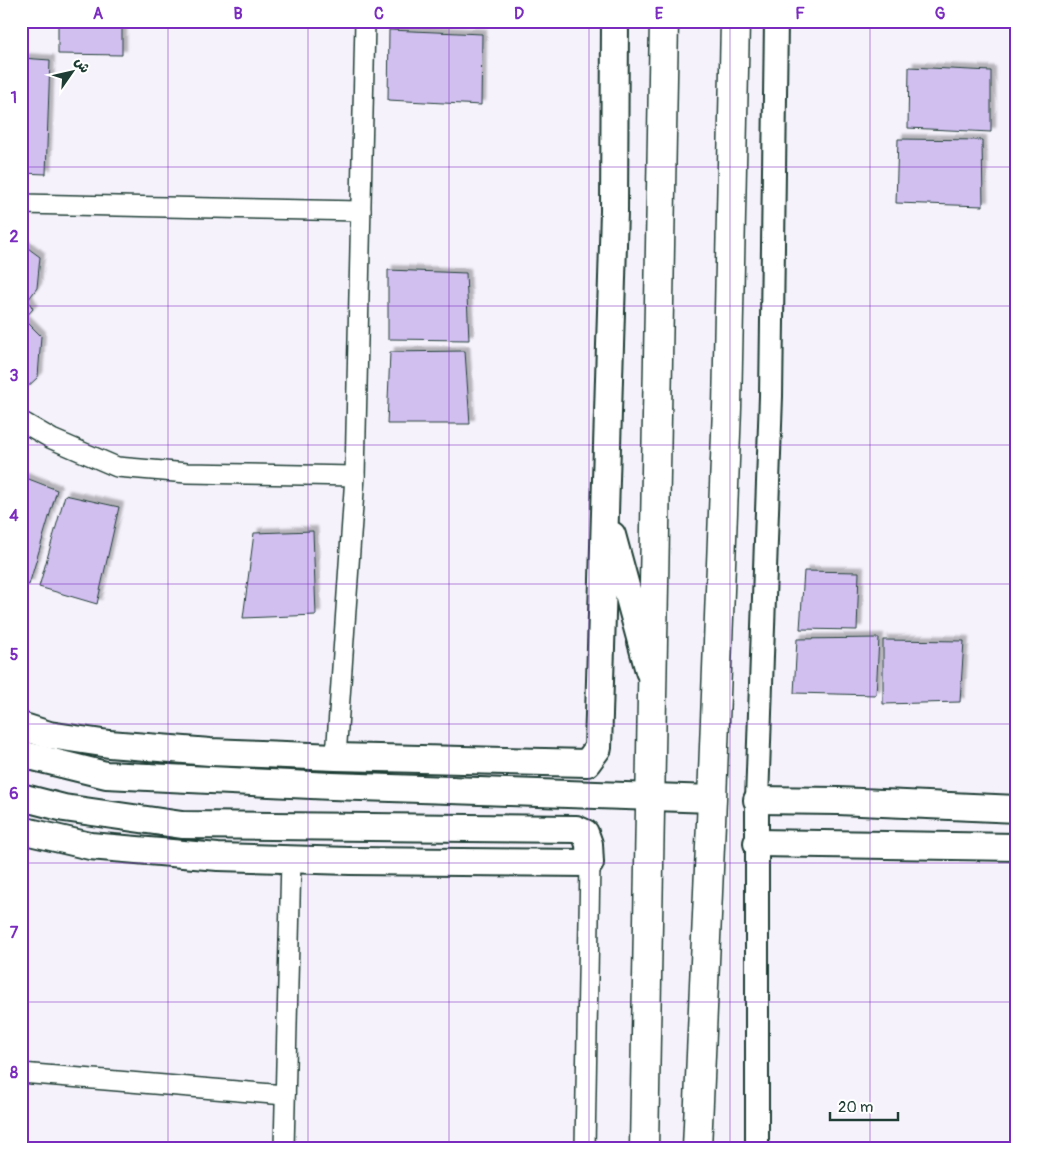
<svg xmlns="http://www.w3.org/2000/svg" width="1038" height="1169" viewBox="0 0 1038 1169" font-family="Pangolin,'Playpen Sans Arabic',sans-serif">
<defs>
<filter id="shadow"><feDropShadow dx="4.5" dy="-4.5" stdDeviation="1" flood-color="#0004"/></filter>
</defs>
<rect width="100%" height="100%" fill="#f6f2fc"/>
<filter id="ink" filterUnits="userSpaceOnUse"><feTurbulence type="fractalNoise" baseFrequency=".02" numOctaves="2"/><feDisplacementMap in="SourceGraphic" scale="10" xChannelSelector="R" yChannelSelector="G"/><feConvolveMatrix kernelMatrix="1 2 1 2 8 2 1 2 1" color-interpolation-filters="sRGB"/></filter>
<g filter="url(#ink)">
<!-- building -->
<g fill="#d1bff0" stroke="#1f3d34" filter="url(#shadow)">
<polygon points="58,21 122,21 122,55 58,54"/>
<polygon points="389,30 482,34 481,105 388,100"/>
<polygon points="21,58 50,60 46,174 21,173"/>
<polygon points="909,67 991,71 991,132 908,128"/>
<polygon points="898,139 982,140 983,206 896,203"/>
<polygon points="21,243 40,257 37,288 28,300 33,309 24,319 41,336 38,377 21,393"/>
<polygon points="388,270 466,273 469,340 388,339"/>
<polygon points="465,351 470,424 387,424 390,352"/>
<polygon points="21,476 57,490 29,585 21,582"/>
<polygon points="65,495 119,507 97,604 39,587"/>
<polygon points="313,531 316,615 243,618 254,533"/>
<polygon points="804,571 859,572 857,630 800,629"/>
<polygon points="879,638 876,695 794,693 797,639"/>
<polygon points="883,640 964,641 960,702 883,704"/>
</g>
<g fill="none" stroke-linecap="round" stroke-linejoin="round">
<!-- minor casing -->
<g stroke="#1f3d34" stroke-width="22">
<g id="minor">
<polyline points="21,204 361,211"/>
<polyline points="21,421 52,439 117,467 187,473 355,476"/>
<polyline points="336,757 355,476 365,21"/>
<polyline points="21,1073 285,1095"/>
<polyline points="284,1148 291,859"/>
<polyline points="585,1148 590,863"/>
</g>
</g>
<!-- tertiary casing -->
<g stroke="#1f3d34" stroke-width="26">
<polyline id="tertiary" points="757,1148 757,800 771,396 776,21"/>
</g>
<!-- secondary casing -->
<g stroke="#1f3d34" stroke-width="30">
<g id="secondary">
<polyline points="612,535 649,671"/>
<polyline points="21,726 49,735 109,744 210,752 336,757 587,763 598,748 614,211 615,21"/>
<polyline points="21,754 106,775 332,786 712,799"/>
<polyline points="21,797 64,808 182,825 576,829 585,833 589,844 590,863 350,861 218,857 90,846 21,830"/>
<polyline points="757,800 838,801 1017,809"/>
<polyline points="757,843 1017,847"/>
</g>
</g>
<!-- primary casing -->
<g stroke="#1f3d34" stroke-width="31">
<g id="primary">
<polyline points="644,1148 664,21"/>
<polyline points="697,1148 712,799 727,408 735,21"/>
</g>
</g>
<!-- minor -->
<use href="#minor" stroke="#fff" stroke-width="19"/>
<!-- tertiary -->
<use href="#tertiary" stroke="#fff" stroke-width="22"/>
<!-- secondary -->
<use href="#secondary" stroke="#fff" stroke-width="26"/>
<!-- primary -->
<use href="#primary" stroke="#fff" stroke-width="28"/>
</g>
</g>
<!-- grid -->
<path fill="none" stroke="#7b2cbf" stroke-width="1" stroke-opacity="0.55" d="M168,21V1148M308,21V1148M449,21V1148M589,21V1148M730,21V1148M870,21V1148M21,167H1017M21,306H1017M21,445H1017M21,584H1017M21,724H1017M21,863H1017M21,1002H1017"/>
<!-- margin -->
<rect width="1038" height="1169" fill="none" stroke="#fff" stroke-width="55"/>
<!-- north arrow -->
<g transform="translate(72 72) rotate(56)" stroke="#ffffff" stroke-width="4" paint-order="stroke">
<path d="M0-4L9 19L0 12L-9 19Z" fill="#1f3d34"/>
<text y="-8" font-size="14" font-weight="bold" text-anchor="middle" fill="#1f3d34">ش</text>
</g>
<!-- scale -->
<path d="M830 1112v8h68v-8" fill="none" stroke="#1f3d34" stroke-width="2.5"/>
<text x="838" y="1112" font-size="15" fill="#1f3d34" stroke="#ffffff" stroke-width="4" paint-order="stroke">20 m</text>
<rect x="28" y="28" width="982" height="1114" fill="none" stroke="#7b2cbf" stroke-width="2"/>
<g font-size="16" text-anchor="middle" font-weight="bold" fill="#7b2cbf">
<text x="98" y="19">A</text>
<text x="238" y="19">B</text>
<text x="379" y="19">C</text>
<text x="519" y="19">D</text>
<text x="659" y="19">E</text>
<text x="800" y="19">F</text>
<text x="940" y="19">G</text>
<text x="14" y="103">1</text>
<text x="14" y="242">2</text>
<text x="14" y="381">3</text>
<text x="14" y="521">4</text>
<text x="14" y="660">5</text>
<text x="14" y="799">6</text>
<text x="14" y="938">7</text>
<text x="14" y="1078">8</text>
</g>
</svg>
